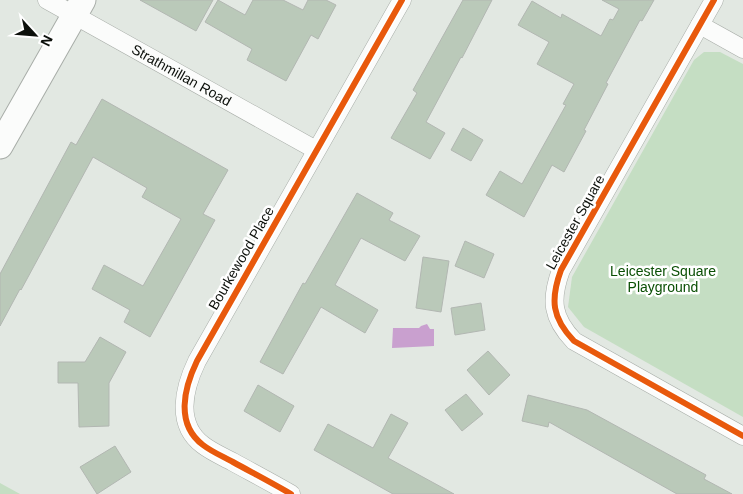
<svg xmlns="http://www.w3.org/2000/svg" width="743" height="494" viewBox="0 0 743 494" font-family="Arial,sans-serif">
<rect width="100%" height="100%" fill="#e2e8e2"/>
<!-- green -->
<g fill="#c5dec3">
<polygon points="704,52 720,52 743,64 743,417 584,327 568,307 572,277 694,60"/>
<polygon points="0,483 20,494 0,494"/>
</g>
<!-- water -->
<polygon fill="#c9a0cf" points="427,324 430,329 434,329 434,346 392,348 393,328 419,328 421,326"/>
<!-- building -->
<g fill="#bac9b9" stroke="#b2b7b2">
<polygon points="140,0 213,0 196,31"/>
<polygon points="218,0 245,15 253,0 283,0 303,10 308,0 326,0 336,5 318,39 311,35 286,81 247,60 252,49 205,22"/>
<polygon points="463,0 492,0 462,58 461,57 426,122 445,133 430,159 391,138 417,93 413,90"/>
<polygon points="602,0 654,0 642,21 640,20 606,83 608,84 584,130 586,131 564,172 552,165 524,217 486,195 500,171 522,184 566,105 563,104 574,84 537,64 549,42 518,25 532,1 561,18 562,14 601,36 610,19 613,20 619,9"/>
<polygon points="102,99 228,170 203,214 215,220 150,337 124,322 130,310 92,289 104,265 143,286 181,219 142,197 147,188 93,157 21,290 20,289 0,326 0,274 71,142 76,145"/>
<polygon points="463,128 483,140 471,161 451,150"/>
<polygon points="357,193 393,213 389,220 420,236 405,261 361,238 335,285 378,310 365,333 321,307 283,374 260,362 303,283 305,284"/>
<polygon points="465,241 494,254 484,278 455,266"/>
<polygon points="423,257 449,261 441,312 416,308"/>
<polygon points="481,303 485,330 455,335 451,308"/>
<polygon points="100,337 126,352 109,383 109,426 79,427 78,383 58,383 58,362 85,362"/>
<polygon points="488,351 510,375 489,395 467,370"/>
<polygon points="258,385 294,406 280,432 244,411"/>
<polygon points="466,394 483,414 462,431 445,410"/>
<polygon points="528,395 587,410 706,475 704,479 732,494 677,494 549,422 548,427 522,421"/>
<polygon points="391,414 408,423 388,458 454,494 393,494 314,450 328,424 373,448"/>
<polygon points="115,446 131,472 97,494 80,467"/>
</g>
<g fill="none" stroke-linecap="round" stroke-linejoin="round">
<!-- minor casing -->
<g stroke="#a8ada8" stroke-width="19">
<g id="minor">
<path id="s1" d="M47,0L316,150"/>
<path d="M714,0L561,270C550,300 552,318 574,341L743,436"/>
<polyline points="700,25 743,49"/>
<path d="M291,494C272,483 253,473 233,462C224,457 212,452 203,445C175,424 184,388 197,361L402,0"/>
</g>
</g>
<!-- secondary casing -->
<g stroke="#a8ada8" stroke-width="27">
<polyline id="secondary" points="0,146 83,0"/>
</g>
<!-- minor -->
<use href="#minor" stroke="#fbfcfb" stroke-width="18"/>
<!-- secondary -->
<use href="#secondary" stroke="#fbfcfb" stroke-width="25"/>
<!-- cycleway casing -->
<g stroke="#fff" stroke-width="9">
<g id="cycleway">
<path d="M714,0L561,270C550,300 552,318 574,341L743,436"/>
<path d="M291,494C272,483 253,473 233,462C224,457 212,452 203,445C175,424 184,388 197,361L402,0"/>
</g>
</g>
<!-- cycleway -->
<use href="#cycleway" stroke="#e8590c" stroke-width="6"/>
</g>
<g text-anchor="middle" stroke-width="5" stroke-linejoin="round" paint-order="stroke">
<!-- street labels -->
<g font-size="14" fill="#0c100b" stroke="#fff">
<text dy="5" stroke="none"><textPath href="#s1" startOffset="154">Strathmillan Road</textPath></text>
<text transform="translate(575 222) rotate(-61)" y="5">Leicester Square</text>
<text transform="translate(241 258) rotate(-60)" y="5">Bourkewood Place</text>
</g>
<!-- park labels -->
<g font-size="14" fill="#0a4f04" stroke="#fff">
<text x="663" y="276">Leicester Square<tspan x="663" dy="16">Playground</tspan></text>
</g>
</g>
<!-- north arrow -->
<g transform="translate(35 35) rotate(116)" stroke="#ffffff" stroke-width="4" paint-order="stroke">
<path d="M0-4L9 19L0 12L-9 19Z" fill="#0c100b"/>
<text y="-8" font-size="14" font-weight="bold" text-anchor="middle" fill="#0c100b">N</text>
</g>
</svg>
